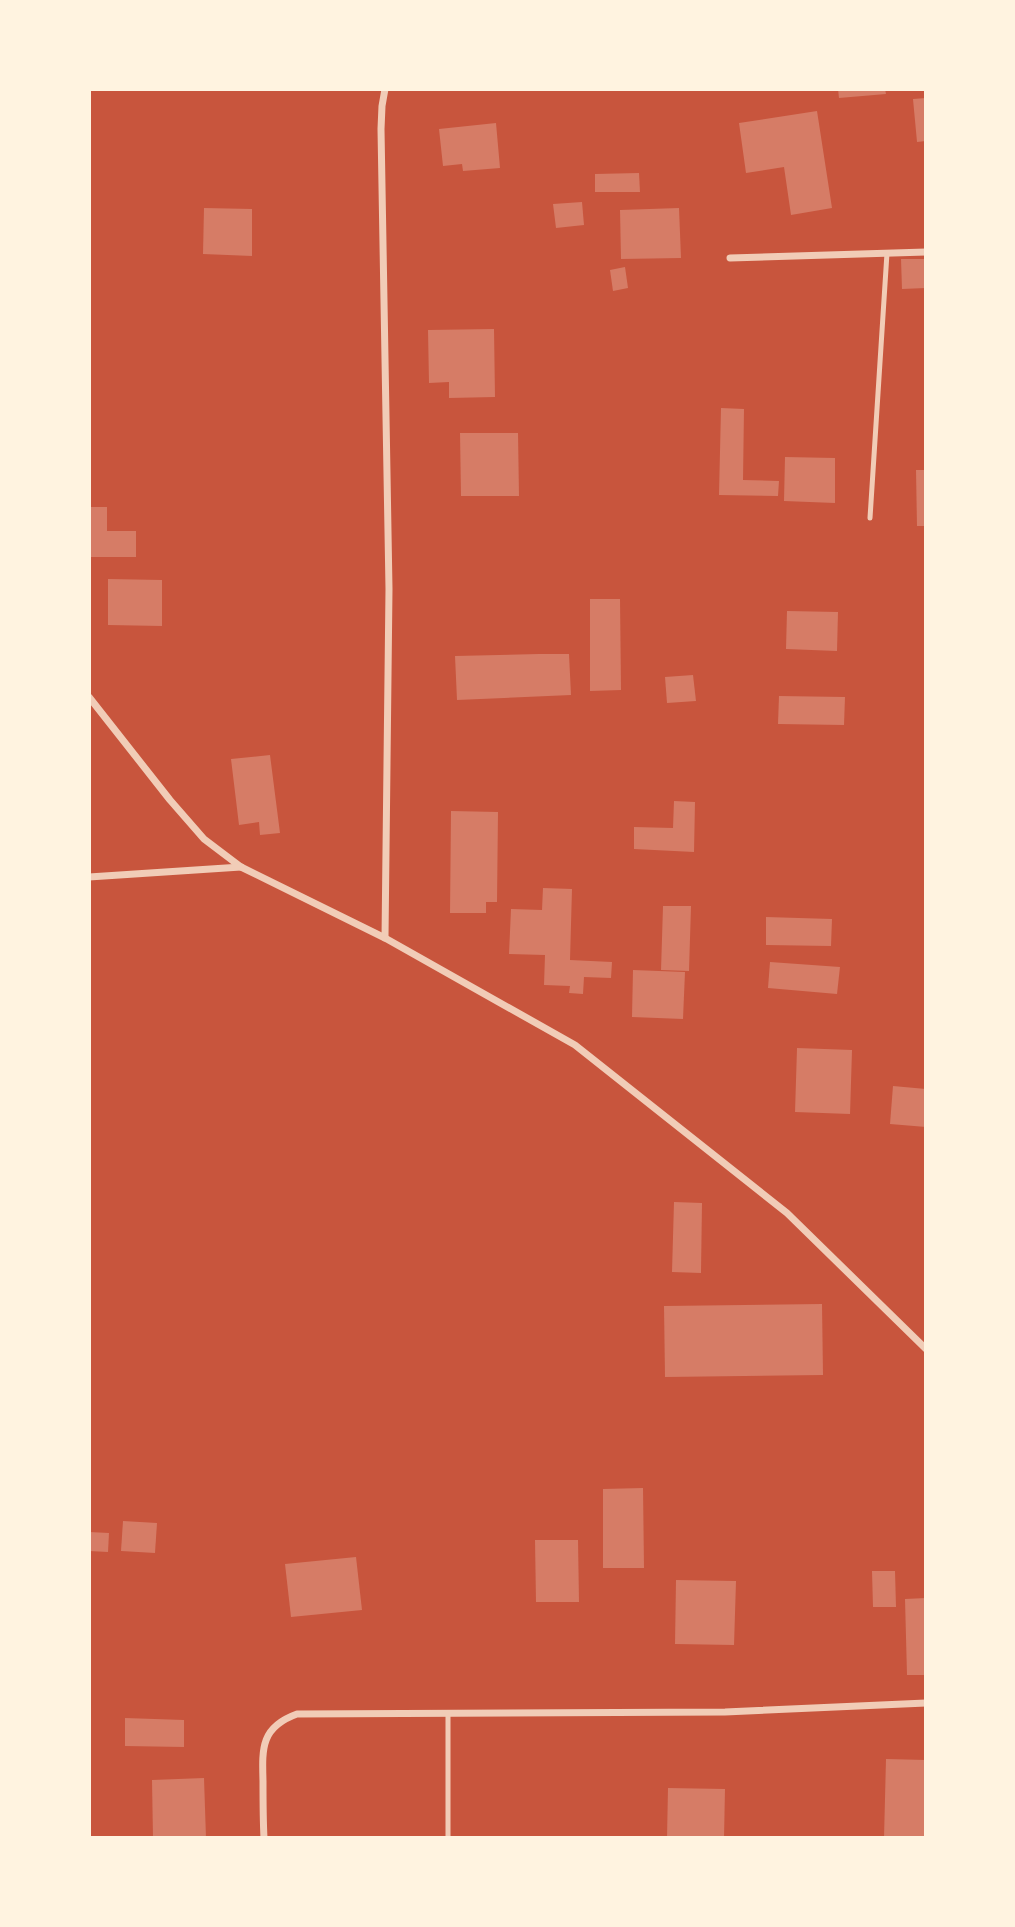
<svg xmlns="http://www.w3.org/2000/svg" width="1015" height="1927" viewBox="0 0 1015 1927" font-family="'PT Sans',sans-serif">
<rect width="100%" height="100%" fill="#c8553d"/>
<!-- building -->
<g fill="#d67c66">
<polygon points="838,89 885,89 886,94 839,98"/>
<polygon points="926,98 926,141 917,142 913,99"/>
<polygon points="817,111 832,208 791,215 784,167 746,173 739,123"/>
<polygon points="496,123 500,168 463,171 462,164 443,166 439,129"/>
<polygon points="639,173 640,192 595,192 595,174"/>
<polygon points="582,202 584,225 556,228 553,204"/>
<polygon points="204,208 252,209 252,256 203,254"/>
<polygon points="679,208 681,258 621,259 620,210"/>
<polygon points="901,259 926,259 926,288 902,289"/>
<polygon points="625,267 628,288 613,291 610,270"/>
<polygon points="494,329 495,397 449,398 449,382 429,383 428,330"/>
<polygon points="721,408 744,409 743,480 779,481 778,496 719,495"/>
<polygon points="460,433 518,433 519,496 461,496"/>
<polygon points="785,457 835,458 835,503 784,501"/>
<polygon points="916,470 926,470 926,526 917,526"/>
<polygon points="89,507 107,507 107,531 136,531 136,557 89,557"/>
<polygon points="108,579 162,580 162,626 108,625"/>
<polygon points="590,599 620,599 621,690 590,691"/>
<polygon points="787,611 838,612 837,651 786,649"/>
<polygon points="539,654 569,654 571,695 457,700 455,656"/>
<polygon points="693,675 696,701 667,703 665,677"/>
<polygon points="779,696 845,697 844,725 778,724"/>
<polygon points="270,755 280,833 260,835 259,822 239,825 231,759"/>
<polygon points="674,801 695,802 694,852 634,849 634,827 673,828"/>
<polygon points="451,811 498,812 497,902 486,902 486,913 450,913"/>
<polygon points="543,888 572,889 570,960 612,962 611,978 584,977 583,994 569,993 570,986 544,985 545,955 509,954 511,909 542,910"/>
<polygon points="663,906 691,906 689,971 661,970"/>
<polygon points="766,917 832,919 831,946 766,945"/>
<polygon points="770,962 840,967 837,994 768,988"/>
<polygon points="633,970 685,972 683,1019 632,1017"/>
<polygon points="797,1048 852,1050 850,1114 795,1112"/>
<polygon points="893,1086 926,1089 926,1127 890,1124"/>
<polygon points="674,1202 702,1203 701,1273 672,1272"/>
<polygon points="822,1304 823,1375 665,1377 664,1306"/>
<polygon points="643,1488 644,1568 603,1568 603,1489"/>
<polygon points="123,1521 157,1523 155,1553 121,1551"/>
<polygon points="89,1532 109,1533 108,1552 89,1551"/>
<polygon points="535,1540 578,1540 579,1602 536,1602"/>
<polygon points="356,1557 362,1610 291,1617 285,1564"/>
<polygon points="872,1571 895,1571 896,1607 873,1607"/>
<polygon points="676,1580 736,1581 734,1645 675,1644"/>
<polygon points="926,1598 926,1675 907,1675 905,1599"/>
<polygon points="125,1718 184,1720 184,1747 125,1746"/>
<polygon points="886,1759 926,1760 926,1838 884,1838"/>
<polygon points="204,1778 206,1838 153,1838 152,1780"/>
<polygon points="668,1788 725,1789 724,1838 667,1838"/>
</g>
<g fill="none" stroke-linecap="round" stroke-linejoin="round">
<!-- service -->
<g stroke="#f1ccb7" stroke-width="5">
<polyline points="870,518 887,253"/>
<polyline points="448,1838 448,1713"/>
</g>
<!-- minor -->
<g stroke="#f1ccb7" stroke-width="7">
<polyline points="730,258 926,252"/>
<polyline points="89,697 170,800 204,839 241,867 385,938 575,1045 787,1213 926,1349"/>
<polyline points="89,877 241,867"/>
<polyline points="385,938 389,589 381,129 382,106 385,89"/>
<path d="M264,1838C263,1819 263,1800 263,1781C262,1748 261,1727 297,1714L725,1712L926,1703"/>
</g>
</g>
<!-- border -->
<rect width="1015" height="1927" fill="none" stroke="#fff3e0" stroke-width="182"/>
</svg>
